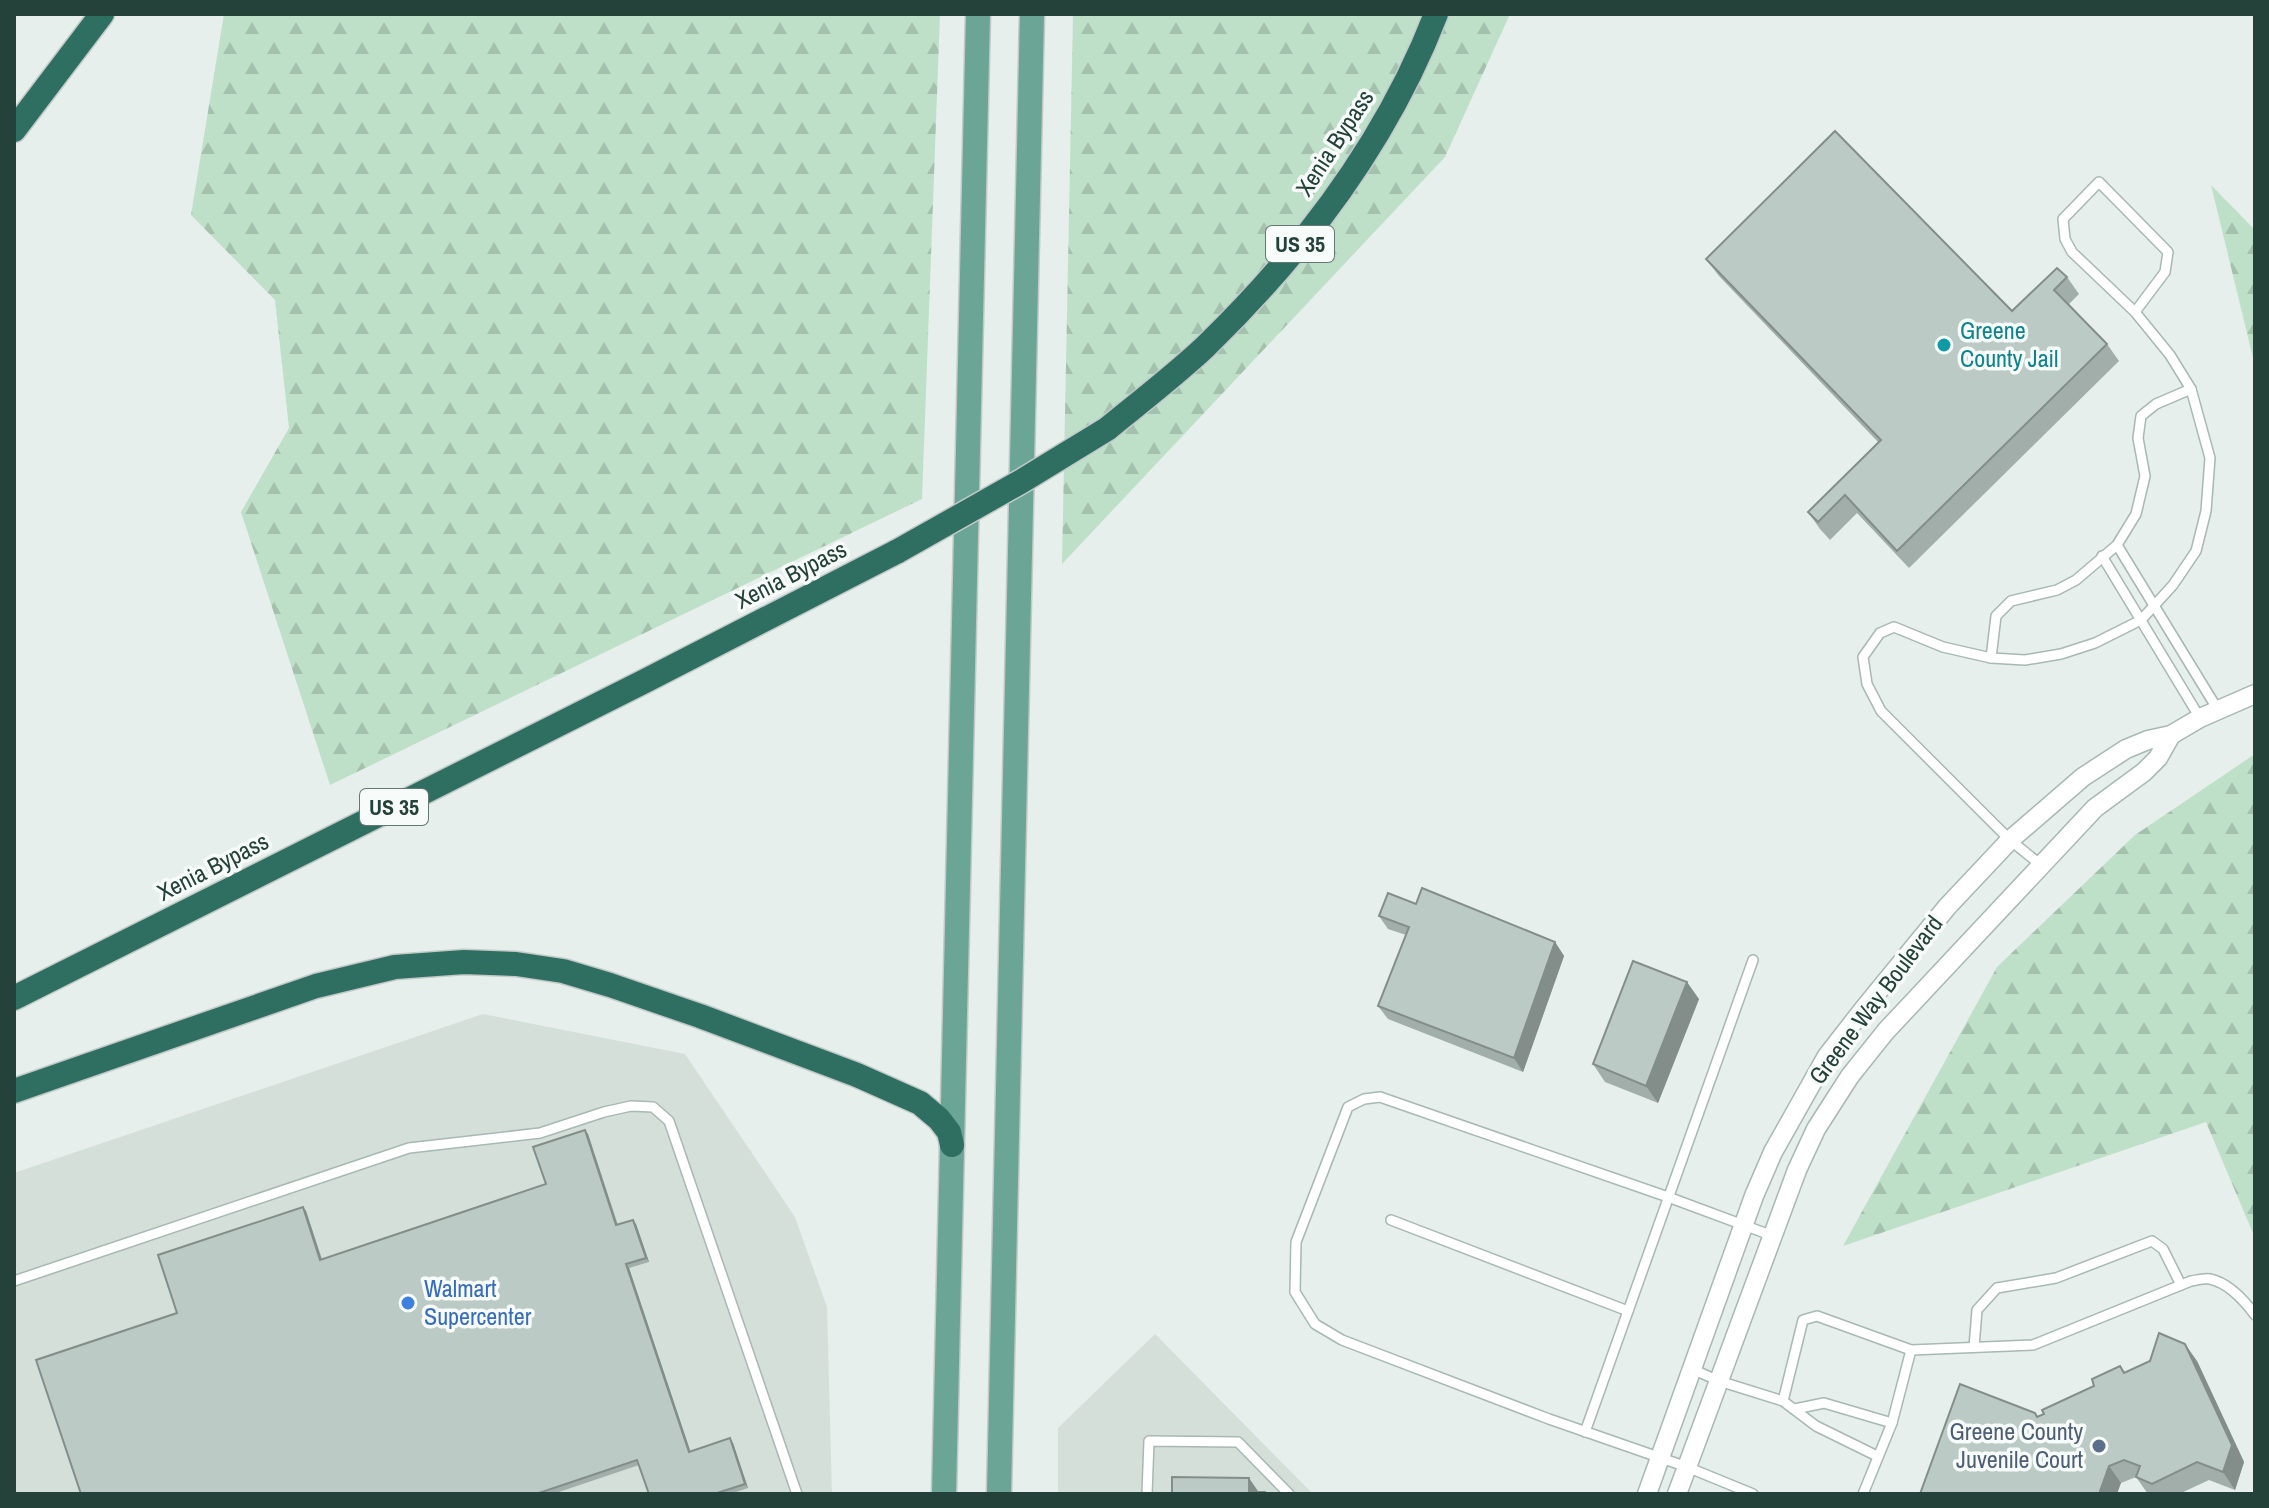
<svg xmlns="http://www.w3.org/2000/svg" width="2269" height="1508" viewBox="0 0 2269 1508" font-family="'Archivo Narrow',sans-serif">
<defs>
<pattern id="forest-firs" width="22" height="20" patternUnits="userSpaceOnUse" patternTransform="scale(2)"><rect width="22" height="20" fill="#bfe0c8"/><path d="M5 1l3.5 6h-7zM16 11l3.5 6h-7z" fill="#a4c1ad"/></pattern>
</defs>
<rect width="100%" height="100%" fill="#e6efeb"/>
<!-- built -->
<g fill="#d4dfda">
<polygon points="483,1014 685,1054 795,1217 827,1307 832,1494 14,1494 14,1173"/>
<polygon points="1155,1334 1313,1494 1058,1494 1058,1428"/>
</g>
<!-- forest -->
<g fill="url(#forest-firs)">
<polygon points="224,14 940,14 922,499 330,785 241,512 289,428 275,300 191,215"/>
<polygon points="1073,14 1510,14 1445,157 1062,564"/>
<polygon points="2211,185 2255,230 2255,366"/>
<polygon points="2255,754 2255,1238 2206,1122 1843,1246 1997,967 2135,835"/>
</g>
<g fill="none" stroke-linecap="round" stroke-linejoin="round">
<!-- service casing -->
<g stroke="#a8b8b2" stroke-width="12">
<g id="service">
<polyline points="2117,545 2218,710"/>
<polyline points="2102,556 2200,718"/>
<polyline points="1991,658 1996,616 2011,601 2057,590 2076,580 2117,545 2136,514 2145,476 2138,438 2141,416 2156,404 2191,389"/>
<polyline points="2041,865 2010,840 1881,711 1867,684 1863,657 1880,633 1894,627 1943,647 1991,658 2025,660 2061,654 2095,643 2141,620 2173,585 2196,551 2206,511 2210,458 2191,389 2170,355 2135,312 2165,272 2168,252 2099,182 2063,219 2065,239 2072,252 2135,312"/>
<polyline points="1391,1220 1628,1311"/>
<polyline points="14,1281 409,1148 540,1133 604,1112 631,1106 653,1107 669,1121 797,1494"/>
<polyline points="1974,1347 1977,1310 1997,1288 2056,1278 2152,1241 2163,1249 2181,1285"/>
<polyline points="1692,1369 1719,1381 1783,1401 1816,1426 1877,1456"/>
<path d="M1783,1401L1803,1320L1817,1316L1911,1350L2033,1345L2191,1281C2197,1280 2205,1278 2210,1279C2229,1283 2244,1300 2255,1315"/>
<polyline points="1795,1409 1824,1403 1892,1423"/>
<polyline points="1585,1432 1753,960"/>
<polyline points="1147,1494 1149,1441 1238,1442 1289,1494"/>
<polyline points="1753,1494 1687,1467 1549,1419 1342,1340 1315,1324 1295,1292 1296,1242 1348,1107 1364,1099 1380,1097 1668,1197 1773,1236"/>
<polyline points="1863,1494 1892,1423 1911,1350"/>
</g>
</g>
<!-- minor casing -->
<g stroke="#a8b8b2" stroke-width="21">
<g id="minor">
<polyline points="1647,1494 1754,1196 1773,1152 1827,1056 1862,1011 1947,907 2010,840 2083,777 2126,749 2148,740 2171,735 2200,718 2255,694"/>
<polyline points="1677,1494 1797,1170 1816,1129 1850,1076 1886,1031 2095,808 2144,772 2158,758 2171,735"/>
</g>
</g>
<!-- primary casing -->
<g stroke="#c2cac8" stroke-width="27">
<g id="primary">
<polyline points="944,1494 978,14"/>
<polyline points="999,1494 1032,14"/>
</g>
</g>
<!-- motorway casing -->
<g stroke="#c2cac8" stroke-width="27">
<g id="motorway">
<polyline points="14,130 102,14"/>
<path d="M1107,429C1140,402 1174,376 1205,347C1303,252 1387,141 1436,14"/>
<polyline points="14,998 645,681 898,551"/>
<polyline points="14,1091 316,986 395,967 464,962 516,964 563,971 610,985 700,1016 857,1075 920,1103 939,1119 949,1132 952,1145"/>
</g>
</g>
<!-- service -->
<use href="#service" stroke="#fff" stroke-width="9"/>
<!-- minor -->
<use href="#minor" stroke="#fff" stroke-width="18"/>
<!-- primary -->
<use href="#primary" stroke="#6aa596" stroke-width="24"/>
<!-- motorway -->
<use href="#motorway" stroke="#2f6f62" stroke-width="24"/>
<!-- motorway-bridge casing -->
<g stroke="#c2cac8" stroke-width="27" stroke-linecap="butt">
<polyline id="motorway-bridge" points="898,551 1022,481 1107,429"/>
</g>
<!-- motorway-bridge -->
<use href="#motorway-bridge" stroke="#2f6f62" stroke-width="24"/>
</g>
<!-- wall -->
<g fill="#a1aea9">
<polygon points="1706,259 2012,311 2067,277 2079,294 2069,304 2107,344 2119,361 1909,568 1857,513 1830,540 1820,529 1808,512 1878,442 1719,276"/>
<polygon points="1416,904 1555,942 1564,956 1523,1072 1388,1019 1378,1006 1406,935 1388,929 1379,916"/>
<polygon points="1699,999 1658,1103 1605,1082 1593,1064"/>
<polygon points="588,1134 618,1225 636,1224 649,1262 629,1268 690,1451 733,1443 748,1488 730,1494 649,1494 639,1465 553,1494 81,1494 177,1313 303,1207 306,1211 322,1259 546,1184"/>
<polygon points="2197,1361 2244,1462 2235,1490 2209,1480 2179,1494 2148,1494 2136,1477 2121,1483 1920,1494 2035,1413 2038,1417 2044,1414 2094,1386 2120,1366 2125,1372"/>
</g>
<!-- shaded-wall -->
<g fill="#838d89">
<polygon points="1555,942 1564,956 1523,1072 1514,1058"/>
<polygon points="1687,982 1699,999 1658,1103 1646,1086"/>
<polygon points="585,1130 588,1134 619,1230 616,1225"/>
<polygon points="303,1207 306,1211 323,1264 320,1260"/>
<polygon points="633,1220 636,1224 649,1262 646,1258"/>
<polygon points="626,1264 629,1268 692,1456 689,1452"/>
<polygon points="2185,1344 2197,1361 2244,1462 2235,1490 2223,1472"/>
<polygon points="730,1438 733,1443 748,1488 745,1484"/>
<polygon points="2109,1466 2121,1483 2117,1494 2099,1494"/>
<polygon points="1249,1478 1260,1494 1249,1492"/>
</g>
<!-- building -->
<g fill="#bbcac4" stroke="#838d89" stroke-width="2">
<polygon points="1835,131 2012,311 2057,268 2067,277 2054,290 2107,344 1897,551 1845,495 1818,522 1808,512 1881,440 1706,259"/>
<polygon points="1422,888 1555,942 1514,1058 1378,1006 1409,927 1379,916 1388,893 1416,904"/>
<polygon points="1633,961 1687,982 1646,1086 1593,1064"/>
<polygon points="585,1130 616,1225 633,1220 646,1258 626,1264 689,1452 730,1438 745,1484 714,1494 649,1494 637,1460 536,1494 81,1494 36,1360 177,1313 158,1255 303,1207 320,1260 546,1184 533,1147"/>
<polygon points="2159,1333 2185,1344 2232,1445 2223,1472 2197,1462 2152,1484 2136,1477 2140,1466 2124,1460 2109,1466 2099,1494 1920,1494 1960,1384 2035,1413 2037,1417 2044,1414 2042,1410 2094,1386 2092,1379 2120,1366 2124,1373 2150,1361"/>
<polygon points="1172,1477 1249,1478 1249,1492 1265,1492 1265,1494 1172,1494"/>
</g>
<!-- markers -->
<circle fill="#0f9aa8" stroke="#f7fbf9" stroke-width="3" cx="1944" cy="345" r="8"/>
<circle fill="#3f7fe0" stroke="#f7fbf9" stroke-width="3" cx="408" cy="1303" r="8"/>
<circle fill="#5c6f8a" stroke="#f7fbf9" stroke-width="3" cx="2099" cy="1446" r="8"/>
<g text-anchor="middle" stroke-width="7" stroke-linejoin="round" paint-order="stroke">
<!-- shield labels -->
<g fill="#f7fbf9" stroke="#637a73" stroke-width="2">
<rect x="1266" y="226" width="68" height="36" rx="6"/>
<rect x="360" y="789" width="68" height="36" rx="6"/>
</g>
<g font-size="22" font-weight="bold" fill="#24423a">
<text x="1300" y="252">US 35</text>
<text x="394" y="815">US 35</text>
</g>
<!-- street labels -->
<g font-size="24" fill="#24423a" stroke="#f7fbf9">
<text transform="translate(1335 143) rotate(-57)" y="8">Xenia Bypass</text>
<text transform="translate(791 575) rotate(-27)" y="8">Xenia Bypass</text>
<text transform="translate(213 867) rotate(-27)" y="8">Xenia Bypass</text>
<text transform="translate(1876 1000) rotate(-53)" y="8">Greene Way Boulevard</text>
</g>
<!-- culture labels -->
<g font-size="24" fill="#0d838f" stroke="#f7fbf9" text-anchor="start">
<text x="1960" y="339">Greene<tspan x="1960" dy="28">County Jail</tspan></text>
</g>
<!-- shop labels -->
<g font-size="24" fill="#366cbe" stroke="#f7fbf9" text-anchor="start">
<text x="424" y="1297">Walmart<tspan x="424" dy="28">Supercenter</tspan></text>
</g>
<!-- service labels -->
<g font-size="24" fill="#4e5e75" stroke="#f7fbf9" text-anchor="end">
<text x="2083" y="1440">Greene County<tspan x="2083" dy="28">Juvenile Court</tspan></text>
</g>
</g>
<!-- border -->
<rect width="2269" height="1508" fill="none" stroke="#24423a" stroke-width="32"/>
</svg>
